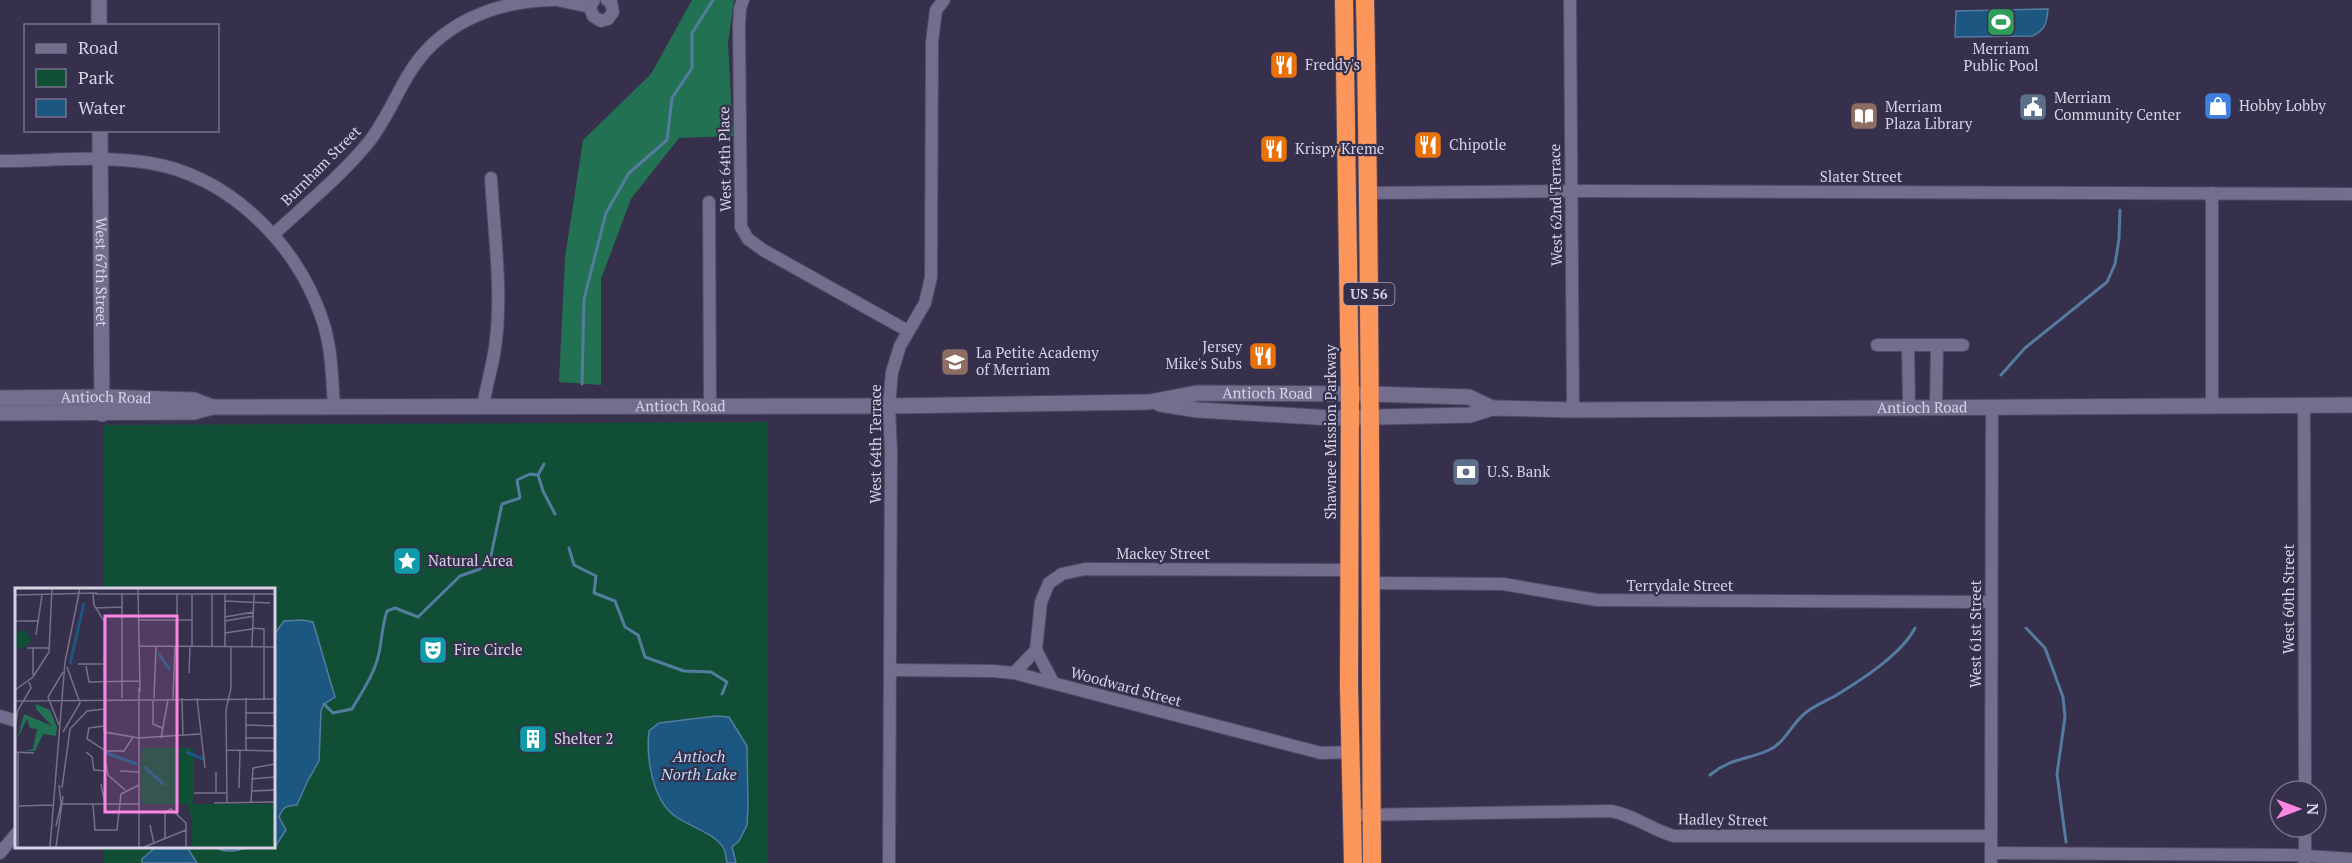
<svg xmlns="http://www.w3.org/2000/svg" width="2352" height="863" viewBox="0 0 2352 863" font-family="'PT Serif',serif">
<rect width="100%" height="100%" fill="#36304c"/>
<!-- green -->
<polygon fill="#114e36" points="767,422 767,863 104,863 104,847 273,846 273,590 103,590 103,425"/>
<!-- forest -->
<polygon fill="#227152" points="692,0 734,0 728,43 733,136 679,138 631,199 601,279 601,385 559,382 565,258 583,140 651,74"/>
<!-- water -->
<g fill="#1c5781" stroke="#547c9f" stroke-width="1.5">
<path d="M2048,9C2047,22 2045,31 2032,36L1955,37L1956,11Z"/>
<path d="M302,620L313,622L335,697L324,704L321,711L319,761L308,780L297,805C287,806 283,806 279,817L286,830L275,847C266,848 257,846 249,848C235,850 228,854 215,847L273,846V636L284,621Z"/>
<path d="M716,716L729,717L747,746L748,808L747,825L739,841L732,847L736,863H727C726,859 726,853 724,849C717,834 688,826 675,816C652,800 646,756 649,731L659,723Z"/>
<polygon points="157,846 187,847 197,863 142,863 142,859"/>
</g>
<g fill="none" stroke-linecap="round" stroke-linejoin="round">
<!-- stream -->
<g stroke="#547c9f" stroke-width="3">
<polyline points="2001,375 2025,348 2107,282 2115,264 2119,239 2120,210"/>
<polyline points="582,384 584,299 606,213 629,173 667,140 672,98 692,68 692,33 713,0"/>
<polyline points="544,464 538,475 543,491 555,514"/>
<polyline points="569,548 574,565 596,576 594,593 615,601 625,627 638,635 645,657 684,671 711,672 727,682 722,694"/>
<polyline points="2026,628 2045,648 2063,697 2065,717 2057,774 2066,842"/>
<path d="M324,704L333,713L352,709C362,692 375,673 379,653C382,639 382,626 387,611L395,608L418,617L460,576L480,569L490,560L502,504L520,498L517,480L530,474L538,475"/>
<path d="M1710,775C1730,758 1747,760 1769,750C1785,743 1791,725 1804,714C1813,706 1824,702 1835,696C1861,680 1901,655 1915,628"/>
</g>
<!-- street casing -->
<g stroke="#514b63" stroke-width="14">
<g id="street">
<polyline points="557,0 590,7"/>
<polyline points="594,0 590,7 593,16 601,21 608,19 613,12 611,2 607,0"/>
<polyline points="743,0 740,8 739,26 741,227 748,239 763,250 908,331"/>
<polyline points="1570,0 1573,410"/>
<path d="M0,161C48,161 103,155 150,163C232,177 300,247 324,325C332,352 332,379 334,406"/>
<polyline points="1369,193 1588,191 2352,194"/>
<polyline points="2212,193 2212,406"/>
<polyline points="709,202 710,404"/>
<path d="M273,235C305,205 340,177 368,143C384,123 394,99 407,77C437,24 494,1 553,0"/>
<polyline points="1877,345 1963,345"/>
<polyline points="1908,345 1909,407"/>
<polyline points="1936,406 1937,345"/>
<polyline points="2304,406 2305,791"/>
<path d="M483,407C486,387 492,368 495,348C503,293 494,234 491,178"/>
<polyline points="1370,583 1503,584 1597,600 1991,602"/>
<polyline points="1036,650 1053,682"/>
<polyline points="891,670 993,671 1014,673 1321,753 1351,752"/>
<polyline points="1014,673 1036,650 1041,602 1049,583 1062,574 1085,569 1349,570"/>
<polyline points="0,716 16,721"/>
<path d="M1353,815L1611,811C1634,815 1652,830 1674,836H1991"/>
<polyline points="2305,827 2305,862"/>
<polyline points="0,853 16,834"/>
<polyline points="1991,853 2292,855 2352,859"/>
<polyline points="889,863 891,453 889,406 892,372 900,346 925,303 931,277 932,42 936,10 944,0"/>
<polyline points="1991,863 1992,406"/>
</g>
</g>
<!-- secondary casing -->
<g stroke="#514b63" stroke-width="17">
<g id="secondary">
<polyline points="99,0 99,26"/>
<path id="s1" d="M100,130L102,414"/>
<path id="s2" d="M0,398L103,397L194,400L212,407"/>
<path id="s3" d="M1160,404L1198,410L1332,418L1470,415L1492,408L1573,410L2352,405"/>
<path id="s4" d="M0,413L194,412L212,407L889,406L1149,402L1197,393L1370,394L1469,397L1492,408"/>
</g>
</g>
<!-- highway casing -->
<g stroke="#514b63" stroke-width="20">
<g id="highway">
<polyline points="1344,0 1350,394 1349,687 1353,863"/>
<path d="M1365,0C1371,288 1370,575 1372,863"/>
</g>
</g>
<!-- street -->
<use href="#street" stroke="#746e8e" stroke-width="12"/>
<!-- secondary -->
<use href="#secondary" stroke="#746e8e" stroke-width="15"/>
<!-- highway -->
<use href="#highway" stroke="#fd965b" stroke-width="18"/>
</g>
<!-- icons -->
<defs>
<g id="stadium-square" transform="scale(1.5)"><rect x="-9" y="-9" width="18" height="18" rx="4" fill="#2e9e5b" stroke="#36304c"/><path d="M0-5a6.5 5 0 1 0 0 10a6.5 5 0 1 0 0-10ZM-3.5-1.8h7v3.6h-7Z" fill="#fff"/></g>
<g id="restaurant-square" transform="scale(1.5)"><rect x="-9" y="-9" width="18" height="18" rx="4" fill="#e8710a" stroke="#36304c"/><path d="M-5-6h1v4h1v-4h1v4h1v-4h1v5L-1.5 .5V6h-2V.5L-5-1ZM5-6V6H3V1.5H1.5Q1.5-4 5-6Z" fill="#fff"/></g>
<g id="shop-square" transform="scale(1.5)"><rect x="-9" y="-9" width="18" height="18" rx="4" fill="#3f7fe0" stroke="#36304c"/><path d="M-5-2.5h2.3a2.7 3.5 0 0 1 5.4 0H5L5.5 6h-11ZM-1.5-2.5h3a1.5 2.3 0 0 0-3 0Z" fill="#fff"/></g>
<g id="civic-square" transform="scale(1.5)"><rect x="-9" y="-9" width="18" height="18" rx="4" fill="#5c6f8a" stroke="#36304c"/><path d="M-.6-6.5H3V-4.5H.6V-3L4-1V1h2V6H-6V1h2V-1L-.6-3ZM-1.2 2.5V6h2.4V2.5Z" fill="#fff"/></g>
<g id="library-square" transform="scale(1.5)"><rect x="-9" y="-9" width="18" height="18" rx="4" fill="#8d6e63" stroke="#36304c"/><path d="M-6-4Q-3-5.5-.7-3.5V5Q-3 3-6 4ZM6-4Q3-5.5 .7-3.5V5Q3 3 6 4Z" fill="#fff"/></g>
<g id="school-square" transform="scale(1.5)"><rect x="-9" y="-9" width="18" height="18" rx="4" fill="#8d6e63" stroke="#36304c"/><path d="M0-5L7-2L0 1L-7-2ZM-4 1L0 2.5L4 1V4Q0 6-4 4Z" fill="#fff"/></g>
<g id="bank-square" transform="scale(1.5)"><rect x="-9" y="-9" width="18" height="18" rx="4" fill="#5c6f8a" stroke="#36304c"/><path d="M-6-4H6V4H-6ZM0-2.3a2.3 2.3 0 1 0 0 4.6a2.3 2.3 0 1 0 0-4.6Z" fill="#fff"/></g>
<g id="sight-square" transform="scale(1.5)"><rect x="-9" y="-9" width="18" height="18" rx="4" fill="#0f9aa8" stroke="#36304c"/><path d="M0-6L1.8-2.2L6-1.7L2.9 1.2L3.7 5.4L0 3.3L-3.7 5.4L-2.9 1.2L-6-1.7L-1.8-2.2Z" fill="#fff"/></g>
<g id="theatre-square" transform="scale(1.5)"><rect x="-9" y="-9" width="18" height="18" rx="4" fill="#0f9aa8" stroke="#36304c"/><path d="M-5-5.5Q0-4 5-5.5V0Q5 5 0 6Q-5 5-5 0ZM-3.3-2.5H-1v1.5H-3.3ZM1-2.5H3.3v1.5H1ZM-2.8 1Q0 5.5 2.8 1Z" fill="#fff"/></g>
<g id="building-square" transform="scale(1.5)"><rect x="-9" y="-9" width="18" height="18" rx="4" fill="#0f9aa8" stroke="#36304c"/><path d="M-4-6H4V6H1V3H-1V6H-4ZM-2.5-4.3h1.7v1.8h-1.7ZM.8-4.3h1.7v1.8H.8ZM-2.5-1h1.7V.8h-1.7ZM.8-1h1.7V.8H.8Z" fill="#fff"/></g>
</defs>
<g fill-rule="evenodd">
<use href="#stadium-square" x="2001" y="22"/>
<use href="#restaurant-square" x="1284" y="65"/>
<use href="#shop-square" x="2218" y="106"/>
<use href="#civic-square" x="2033" y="107"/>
<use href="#library-square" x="1864" y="116"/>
<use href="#restaurant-square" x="1428" y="145"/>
<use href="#restaurant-square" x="1274" y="149"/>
<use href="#restaurant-square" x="1263" y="356"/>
<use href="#school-square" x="955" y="362"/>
<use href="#bank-square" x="1466" y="472"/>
<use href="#sight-square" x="407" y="561"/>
<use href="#theatre-square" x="433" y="650"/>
<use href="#building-square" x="533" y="739"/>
</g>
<g text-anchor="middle" stroke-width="4.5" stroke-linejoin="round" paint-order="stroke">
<!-- shield labels -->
<rect fill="#36304c" stroke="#a5a1b6" stroke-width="1.5" x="1343.5" y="283" width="51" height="22" rx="4.5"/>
<g font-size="14" font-weight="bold" fill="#d5d2e4">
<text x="1369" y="299">US 56</text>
</g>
<!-- poi labels -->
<g font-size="15" fill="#d5d2e4" stroke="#36304c" text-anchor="start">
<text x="2001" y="54" text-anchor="middle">Merriam<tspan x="2001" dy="17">Public Pool</tspan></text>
<text x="1305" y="70">Freddy's</text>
<text x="2054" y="103">Merriam<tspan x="2054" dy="17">Community Center</tspan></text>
<text x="2239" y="111">Hobby Lobby</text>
<text x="1885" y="112">Merriam<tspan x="1885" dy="17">Plaza Library</tspan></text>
<text x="1449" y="150">Chipotle</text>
<text x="1295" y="154">Krispy Kreme</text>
<text x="1242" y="352" text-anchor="end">Jersey<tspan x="1242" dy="17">Mike's Subs</tspan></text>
<text x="976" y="358">La Petite Academy<tspan x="976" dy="17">of Merriam</tspan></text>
<text x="1487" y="477">U.S. Bank</text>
<text x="428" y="566">Natural Area</text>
<text x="454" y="655">Fire Circle</text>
<text x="554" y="744">Shelter 2</text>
</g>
<!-- street labels -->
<g font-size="15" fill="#d5d2e4" stroke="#36304c">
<text transform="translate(725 159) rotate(-91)" y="5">West 64th Place</text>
<text transform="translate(321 166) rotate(-45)" y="5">Burnham Street</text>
<text x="1861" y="182">Slater Street</text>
<text transform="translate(1556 205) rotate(-91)" y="5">West 62nd Terrace</text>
<text dy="5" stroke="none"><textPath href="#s1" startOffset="142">West 67th Street</textPath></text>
<text dy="5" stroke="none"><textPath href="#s4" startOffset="1269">Antioch Road</textPath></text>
<text dy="5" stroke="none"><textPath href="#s2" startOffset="106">Antioch Road</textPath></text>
<text dy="5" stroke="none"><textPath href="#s4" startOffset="681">Antioch Road</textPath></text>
<text dy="5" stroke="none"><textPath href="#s3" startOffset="764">Antioch Road</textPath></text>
<text transform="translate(1331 432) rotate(-90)" y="5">Shawnee Mission Parkway</text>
<text transform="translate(876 444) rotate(-90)" y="5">West 64th Terrace</text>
<text x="1163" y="559">Mackey Street</text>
<text x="1680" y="591">Terrydale Street</text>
<text transform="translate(2289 599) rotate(-90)" y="5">West 60th Street</text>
<text transform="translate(1976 634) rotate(-90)" y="5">West 61st Street</text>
<text transform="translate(1126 687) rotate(15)" y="5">Woodward Street</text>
<text transform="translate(1723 820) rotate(1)" y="5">Hadley Street</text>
</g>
<!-- water labels -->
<g font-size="16" font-style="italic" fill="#bcdaf4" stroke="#36304c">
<text x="699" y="762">Antioch<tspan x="699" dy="18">North Lake</tspan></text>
</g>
</g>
<!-- overview -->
<g transform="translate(15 588)">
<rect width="260" height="260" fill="#36304c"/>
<path d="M2,43H13L12,49L19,50L7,61L0,60ZM126,160H179V216H259V259H177V232L172,216H126Z" fill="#114e36"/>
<path d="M21,116L35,122L42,139L41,148L28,146L20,163H10L18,161L22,141L15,140L12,131L2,151L9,126L37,138L21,121Z" fill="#227152"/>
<path fill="none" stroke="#1c5781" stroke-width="3" d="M143,65L155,82M55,76L69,15M171,164L188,171M91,165L122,176M130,179L149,197"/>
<path fill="none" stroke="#767189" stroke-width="1.5" d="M123,0L125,104M78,6L79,17L89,33V144L124,150L185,146M80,6H260M0,7L82,5M210,13L255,15M81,20L107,19M210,29L239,24M124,32H177M0,33H24M210,33L239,28M237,40L249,41V111M210,45L237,41M21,47L27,7M124,58L260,59M162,58V6M177,58V6M197,58V6M237,58L239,6M210,59V6M12,60H35M18,60V87M63,76H89M71,78L74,94L125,93M174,85L175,58M0,102L18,89L34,64L37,0M107,110V5M139,110L141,58M167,110L168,148M182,110L190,180M138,112V136L147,140M158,112L160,58M0,113L260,111M230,125H260M44,137L33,109L48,84M230,137L260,138M89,138L74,140L72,151L91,163H109L118,149M0,139L3,122L16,100L14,94M48,144L65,115L52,79M146,150L153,112M230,150H260M211,162L260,163M231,163V110M0,164L19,165M71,164L77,169L79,182L91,183M3,165V259M91,175L93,187L110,202M105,183L124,184M236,191L260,189M86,196L90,216M47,200L55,141L72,123L89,121M224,200L225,163M236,203L260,202M179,205H211M201,205V184M212,214L211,122L216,100V58M236,214L238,180L260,176M199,215L260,214M47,216H125M78,216L80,242H102L106,206L124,197M4,218L38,217M124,233V259M124,235V100M135,237L139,256M41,238L46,216L44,197M150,252V224L156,221L171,235V259M35,259L50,74L65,0M41,259L48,208M129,259L171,242"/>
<path fill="#fc86e4" fill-opacity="0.15" stroke="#fc86e4" stroke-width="3" d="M90,28H162V224H90Z"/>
<rect width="260" height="260" fill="none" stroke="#d5d2e4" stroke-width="3"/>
</g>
<!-- legend -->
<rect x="24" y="24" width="195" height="108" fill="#36304c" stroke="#767189" stroke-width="1.5"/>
<rect x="36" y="44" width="30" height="9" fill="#746e8e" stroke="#767189" stroke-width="1.5"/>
<text x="78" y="54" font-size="18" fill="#d5d2e4">Road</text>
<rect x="36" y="69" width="30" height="18" fill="#114e36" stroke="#767189" stroke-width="1.5"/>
<text x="78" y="84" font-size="18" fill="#d5d2e4">Park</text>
<rect x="36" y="99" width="30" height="18" fill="#1c5781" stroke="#767189" stroke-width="1.5"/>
<text x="78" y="114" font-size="18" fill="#d5d2e4">Water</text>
<!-- north arrow -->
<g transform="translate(2298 809) rotate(90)"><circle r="28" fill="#36304c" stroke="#767189" stroke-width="1.5"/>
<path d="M0-4.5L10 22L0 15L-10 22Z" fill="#fc86e4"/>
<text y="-9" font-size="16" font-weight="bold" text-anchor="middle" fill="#d5d2e4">N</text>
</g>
</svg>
